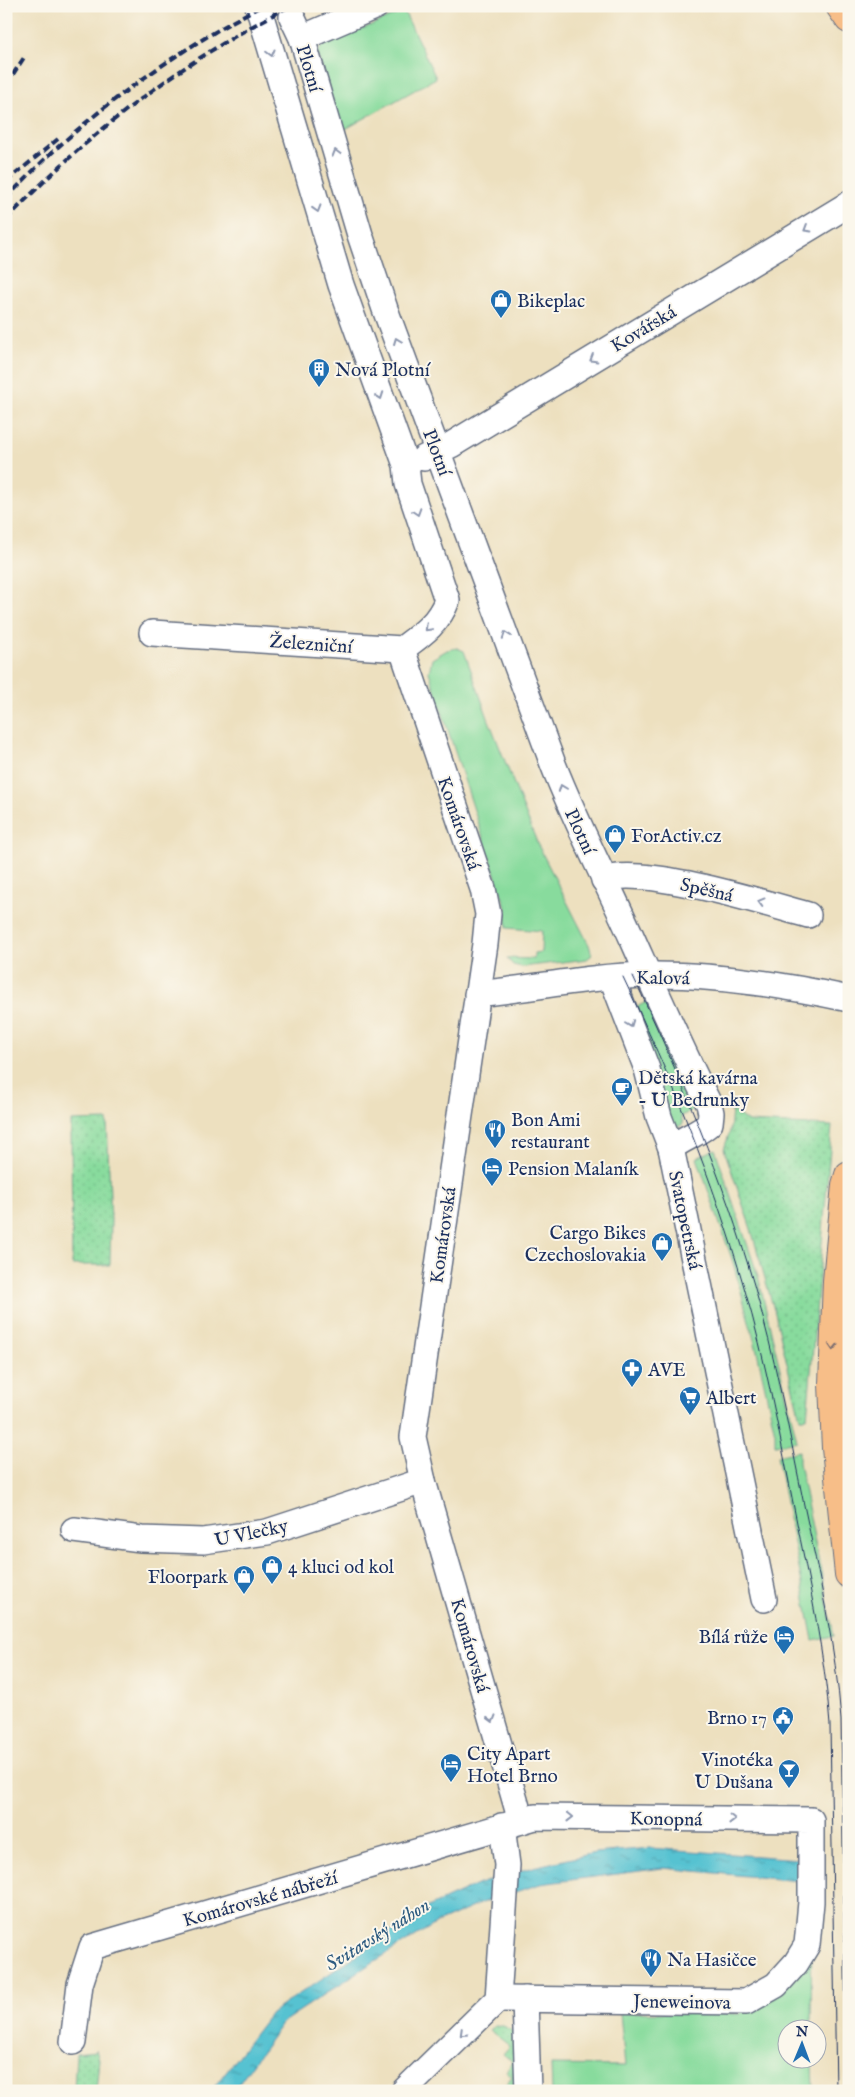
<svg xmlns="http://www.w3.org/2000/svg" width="855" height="2097" viewBox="0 0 855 2097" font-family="'IM FELL English',serif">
<defs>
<pattern id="park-dots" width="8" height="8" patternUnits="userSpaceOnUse" patternTransform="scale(1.25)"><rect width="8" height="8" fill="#88db9d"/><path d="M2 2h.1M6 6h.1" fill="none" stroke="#75bc8a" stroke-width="1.8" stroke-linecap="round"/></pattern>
<pattern id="water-ripples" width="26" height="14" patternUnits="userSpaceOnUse" patternTransform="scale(1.25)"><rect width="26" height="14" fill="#57c2d1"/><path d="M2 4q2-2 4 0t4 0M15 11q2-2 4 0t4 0" fill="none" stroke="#479ead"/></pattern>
</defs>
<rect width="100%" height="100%" fill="#fbf7ec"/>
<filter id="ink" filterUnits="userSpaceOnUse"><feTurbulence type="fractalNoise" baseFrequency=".02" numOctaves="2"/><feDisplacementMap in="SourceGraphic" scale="10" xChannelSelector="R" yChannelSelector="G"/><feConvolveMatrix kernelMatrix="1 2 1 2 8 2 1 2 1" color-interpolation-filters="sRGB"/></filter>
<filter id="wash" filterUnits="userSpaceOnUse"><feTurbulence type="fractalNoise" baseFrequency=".0096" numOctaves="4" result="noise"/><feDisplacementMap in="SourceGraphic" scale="20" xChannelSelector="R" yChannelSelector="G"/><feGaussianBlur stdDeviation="1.12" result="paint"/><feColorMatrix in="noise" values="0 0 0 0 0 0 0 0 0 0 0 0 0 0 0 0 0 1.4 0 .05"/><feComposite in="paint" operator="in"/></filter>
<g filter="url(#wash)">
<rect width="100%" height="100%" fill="#ede0bf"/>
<!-- green -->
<g fill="#88db9d" stroke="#52857e">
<polygon points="404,11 436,78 342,131 317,53 322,46"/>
<polygon points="457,648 464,651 488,718 538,845 589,945 592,955 587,959 522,967 513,965 507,958 534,959 534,953 541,952 542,931 507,928 506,908 429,672 432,659 447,650"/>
<polygon points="650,1000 698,1108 681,1116 683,1124 671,1130 633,1009"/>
<polygon points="715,1149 758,1276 797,1441 775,1445 775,1433 757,1351 733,1262 697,1158"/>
<polygon points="799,1451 799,1463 834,1636 813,1640 777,1456"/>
<polygon points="812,1919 811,2029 788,2030 788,2060 812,2060 813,2091 552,2091 551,2065 625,2066 620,2012 740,2014 783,1975"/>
</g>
<!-- park -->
<g fill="url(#park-dots)" stroke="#52857e">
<polygon points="732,1110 748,1122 832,1126 807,1418 800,1418 776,1317 751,1229 724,1149 730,1131"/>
<polygon points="107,1120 111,1221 110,1265 72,1265 71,1121"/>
<path d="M495,2025C507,2025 513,2031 520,2040V2091H501L512,2076L506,2071L513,2062L503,2054L510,2046L489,2030Z"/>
<polygon points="96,2049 99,2059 96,2091 74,2091 76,2053 95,2051"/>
</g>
<!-- water -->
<polygon fill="url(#water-ripples)" stroke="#397898" points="650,1848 799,1859 798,1881 663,1868 540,1884 487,1901 437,1923 367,1966 283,2022 233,2091 211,2091 271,2013 428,1907 479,1884 533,1867 595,1853"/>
</g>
<g filter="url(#ink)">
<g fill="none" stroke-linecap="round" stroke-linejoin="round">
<!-- minor casing -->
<g stroke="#646d80" stroke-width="28">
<g id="minor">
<path d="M292,17L302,38L360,235L385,309L553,764C576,823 606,880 632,938C657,994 681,1049 709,1104L711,1113L710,1123C701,1133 683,1138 671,1148"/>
<polyline points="302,38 376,6"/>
<polyline points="424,458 451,445 849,204"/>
<path d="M152,633L402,649C421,635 439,623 447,600L408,484L406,465L341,285L258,6"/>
<polyline points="402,649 483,889 488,914 485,944 413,1437 423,1481 521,1821"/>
<path d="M604,880C640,864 767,904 808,915"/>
<polyline points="612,978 647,1069 659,1117 671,1148 764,1599"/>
<path d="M477,994C534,988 591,976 648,975C715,974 784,985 849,999"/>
<polyline points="74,1530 141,1539 203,1541 267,1532 423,1481"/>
<polyline points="525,1999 528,2091"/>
<polyline points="73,2042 80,1984 92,1947 535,1817 811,1820 811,1902 807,1945 796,1963 776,1985 746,2002 498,1999"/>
<polyline points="404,2091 498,1999 507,1865 502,1826"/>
</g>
</g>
<!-- major casing -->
<g stroke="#646d80" stroke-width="30">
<g id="major">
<polyline points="840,6 849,19"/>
<polyline points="849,1175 846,1185 837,1281 833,1384 836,1448 849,1574"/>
</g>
</g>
<!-- minor -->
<use href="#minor" stroke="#fff" stroke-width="25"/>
<!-- major -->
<use href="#major" stroke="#f7be88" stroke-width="28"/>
<!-- tram -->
<g stroke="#1b2f5e" stroke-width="1">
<path d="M633,976C680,1076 723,1178 754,1285C775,1357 789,1431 804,1505C819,1576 836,1647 841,1720L847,2091"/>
<path d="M623,977C671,1078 713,1179 744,1287C766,1361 780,1437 795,1513C809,1583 825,1654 830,1725L836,2091"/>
</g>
<!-- rail -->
<g stroke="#1b2f5e" stroke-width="4" stroke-dasharray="8 4" stroke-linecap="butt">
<polyline points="6,85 25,56"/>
<polyline points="6,182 58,139"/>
<path d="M6,199C78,120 167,56 261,6"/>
<path d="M6,220C90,131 181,62 290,6"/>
</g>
</g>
<!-- one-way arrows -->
<defs><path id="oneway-chevron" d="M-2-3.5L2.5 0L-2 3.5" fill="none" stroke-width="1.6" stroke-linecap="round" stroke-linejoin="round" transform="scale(1.25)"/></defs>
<g stroke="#8d97ae">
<use href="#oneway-chevron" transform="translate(271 53) rotate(75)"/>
<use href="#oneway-chevron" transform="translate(336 153) rotate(-106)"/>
<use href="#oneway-chevron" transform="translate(317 209) rotate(73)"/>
<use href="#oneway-chevron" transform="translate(807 229) rotate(149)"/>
<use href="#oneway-chevron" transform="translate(397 341) rotate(-111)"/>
<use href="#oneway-chevron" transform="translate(593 359) rotate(149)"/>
<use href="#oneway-chevron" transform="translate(380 396) rotate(70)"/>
<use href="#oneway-chevron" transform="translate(417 512) rotate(72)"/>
<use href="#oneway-chevron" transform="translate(428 628) rotate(135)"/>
<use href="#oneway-chevron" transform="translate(506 635) rotate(-110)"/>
<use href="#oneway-chevron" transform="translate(562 788) rotate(-111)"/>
<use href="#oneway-chevron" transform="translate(761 902) rotate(-165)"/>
<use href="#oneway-chevron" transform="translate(630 1024) rotate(69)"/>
<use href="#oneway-chevron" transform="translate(492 1719) rotate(74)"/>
<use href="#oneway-chevron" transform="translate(570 1817) rotate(1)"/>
<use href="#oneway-chevron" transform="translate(732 1819) rotate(1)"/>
<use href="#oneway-chevron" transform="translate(463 2033) rotate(136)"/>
</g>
<use stroke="#7e6f71" href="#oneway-chevron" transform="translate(833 1347) rotate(93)"/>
</g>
<!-- icons -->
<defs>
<g id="shop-pin" transform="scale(1.125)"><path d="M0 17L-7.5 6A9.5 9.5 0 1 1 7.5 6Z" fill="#1f6fb2" stroke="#fbf7ec"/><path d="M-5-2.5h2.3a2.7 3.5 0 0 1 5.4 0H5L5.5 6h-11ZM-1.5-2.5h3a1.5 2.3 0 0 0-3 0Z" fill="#fff"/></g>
<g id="building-pin" transform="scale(1.125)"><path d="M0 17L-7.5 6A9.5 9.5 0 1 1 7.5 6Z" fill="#1f6fb2" stroke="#fbf7ec"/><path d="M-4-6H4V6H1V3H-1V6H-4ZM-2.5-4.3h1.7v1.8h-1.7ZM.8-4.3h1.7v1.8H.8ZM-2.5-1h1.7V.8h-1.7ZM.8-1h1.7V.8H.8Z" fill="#fff"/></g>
<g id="cafe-pin" transform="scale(1.125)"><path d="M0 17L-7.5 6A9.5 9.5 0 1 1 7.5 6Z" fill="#1f6fb2" stroke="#fbf7ec"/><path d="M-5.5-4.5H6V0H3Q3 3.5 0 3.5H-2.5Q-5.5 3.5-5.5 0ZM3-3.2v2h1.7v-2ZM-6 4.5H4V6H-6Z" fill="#fff"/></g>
<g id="restaurant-pin" transform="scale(1.125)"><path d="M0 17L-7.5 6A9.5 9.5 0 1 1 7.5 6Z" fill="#1f6fb2" stroke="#fbf7ec"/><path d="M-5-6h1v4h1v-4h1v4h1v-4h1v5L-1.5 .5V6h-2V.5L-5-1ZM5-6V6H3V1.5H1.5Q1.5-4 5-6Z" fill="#fff"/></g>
<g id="hotel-pin" transform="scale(1.125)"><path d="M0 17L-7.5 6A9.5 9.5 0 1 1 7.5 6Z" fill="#1f6fb2" stroke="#fbf7ec"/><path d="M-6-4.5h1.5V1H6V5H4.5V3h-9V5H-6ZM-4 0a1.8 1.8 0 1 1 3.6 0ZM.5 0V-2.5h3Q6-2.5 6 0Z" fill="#fff"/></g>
<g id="pharmacy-pin" transform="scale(1.125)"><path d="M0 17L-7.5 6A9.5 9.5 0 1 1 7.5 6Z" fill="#1f6fb2" stroke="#fbf7ec"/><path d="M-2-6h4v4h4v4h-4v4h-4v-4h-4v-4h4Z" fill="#fff"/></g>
<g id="supermarket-pin" transform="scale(1.125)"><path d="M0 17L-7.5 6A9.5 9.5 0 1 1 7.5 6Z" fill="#1f6fb2" stroke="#fbf7ec"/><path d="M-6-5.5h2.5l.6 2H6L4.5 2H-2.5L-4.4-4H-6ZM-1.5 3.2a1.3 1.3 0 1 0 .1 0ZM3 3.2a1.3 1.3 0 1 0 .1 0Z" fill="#fff"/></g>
<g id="civic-pin" transform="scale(1.125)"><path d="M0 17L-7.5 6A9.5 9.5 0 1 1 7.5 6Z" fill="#1f6fb2" stroke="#fbf7ec"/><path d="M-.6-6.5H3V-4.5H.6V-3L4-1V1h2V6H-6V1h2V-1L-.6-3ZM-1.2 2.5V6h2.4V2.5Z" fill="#fff"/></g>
<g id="bar-pin" transform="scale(1.125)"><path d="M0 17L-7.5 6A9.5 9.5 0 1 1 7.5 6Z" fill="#1f6fb2" stroke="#fbf7ec"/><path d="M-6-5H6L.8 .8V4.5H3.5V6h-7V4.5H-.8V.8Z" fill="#fff"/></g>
</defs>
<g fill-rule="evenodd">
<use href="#shop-pin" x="501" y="300"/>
<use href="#building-pin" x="319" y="369"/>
<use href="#shop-pin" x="615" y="835"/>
<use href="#cafe-pin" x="622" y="1088"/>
<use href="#restaurant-pin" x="495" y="1130"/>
<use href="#hotel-pin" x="492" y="1168"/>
<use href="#shop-pin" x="662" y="1243"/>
<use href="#pharmacy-pin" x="632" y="1369"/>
<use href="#supermarket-pin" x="690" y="1397"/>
<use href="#shop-pin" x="272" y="1566"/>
<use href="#shop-pin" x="244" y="1576"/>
<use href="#hotel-pin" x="784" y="1636"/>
<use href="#civic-pin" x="783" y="1717"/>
<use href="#hotel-pin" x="451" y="1764"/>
<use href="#bar-pin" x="789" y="1770"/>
<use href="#restaurant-pin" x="651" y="1959"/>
</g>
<g text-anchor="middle" stroke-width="4" stroke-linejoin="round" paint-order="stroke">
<!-- street labels -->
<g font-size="19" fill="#1b2f5e" stroke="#fbf7ec">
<text transform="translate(310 68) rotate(73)" y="7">Plotní</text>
<text transform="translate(643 328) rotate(-31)" y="7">Kovářská</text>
<text transform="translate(438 452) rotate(69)" y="7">Plotní</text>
<text transform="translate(311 643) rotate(4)" y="7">Železniční</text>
<text transform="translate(460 823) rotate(71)" y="7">Komárovská</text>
<text transform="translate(581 831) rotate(65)" y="7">Plotní</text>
<text transform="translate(707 889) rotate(13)" y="7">Spěšná</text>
<text transform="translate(663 977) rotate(1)" y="7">Kalová</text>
<text transform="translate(686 1220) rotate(78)" y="7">Svatopetrská</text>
<text transform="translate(442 1235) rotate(-82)" y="7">Komárovská</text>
<text transform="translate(251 1532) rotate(-12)" y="7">U Vlečky</text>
<text transform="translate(471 1645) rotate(74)" y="7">Komárovská</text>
<text transform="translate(666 1818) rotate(1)" y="7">Konopná</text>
<text transform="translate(260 1898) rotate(-16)" y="7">Komárovské nábřeží</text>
<text transform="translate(682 2001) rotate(1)" y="7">Jeneweinova</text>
</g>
<!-- poi labels -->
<g font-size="19" fill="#1b2f5e" stroke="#fbf7ec" text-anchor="start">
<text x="517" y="307">Bikeplac</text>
<text x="335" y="376">Nová Plotní</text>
<text x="631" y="842">ForActiv.cz</text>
<text x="638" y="1084">Dětská kavárna<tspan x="638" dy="22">- U Bedrunky</tspan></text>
<text x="511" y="1126">Bon Ami<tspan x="511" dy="22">restaurant</tspan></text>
<text x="508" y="1175">Pension Malaník</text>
<text x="646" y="1239" text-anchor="end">Cargo Bikes<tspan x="646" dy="22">Czechoslovakia</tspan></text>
<text x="648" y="1376">AVE</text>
<text x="706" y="1404">Albert</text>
<text x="288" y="1573">4 kluci od kol</text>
<text x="228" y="1583" text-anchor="end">Floorpark</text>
<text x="768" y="1643" text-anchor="end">Bílá růže</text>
<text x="767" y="1724" text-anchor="end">Brno 17</text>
<text x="467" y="1760">City Apart<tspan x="467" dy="22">Hotel Brno</tspan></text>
<text x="773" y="1766" text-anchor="end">Vinotéka<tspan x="773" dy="22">U Dušana</tspan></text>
<text x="667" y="1966">Na Hasičce</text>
</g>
<!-- water labels -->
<g font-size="20" font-style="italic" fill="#2d5b80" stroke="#fbf7ec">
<text transform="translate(377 1934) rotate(-32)" y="7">Svitavský náhon</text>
</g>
</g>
<!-- margin -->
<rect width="855" height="2097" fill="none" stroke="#fbf7ec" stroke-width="25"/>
<!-- north arrow -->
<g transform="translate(802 2044) rotate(1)"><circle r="24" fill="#fbf7ec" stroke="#a1a7b3"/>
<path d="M0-4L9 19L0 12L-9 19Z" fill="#1f6fb2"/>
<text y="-8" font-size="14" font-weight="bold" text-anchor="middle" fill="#1b2f5e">N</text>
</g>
</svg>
